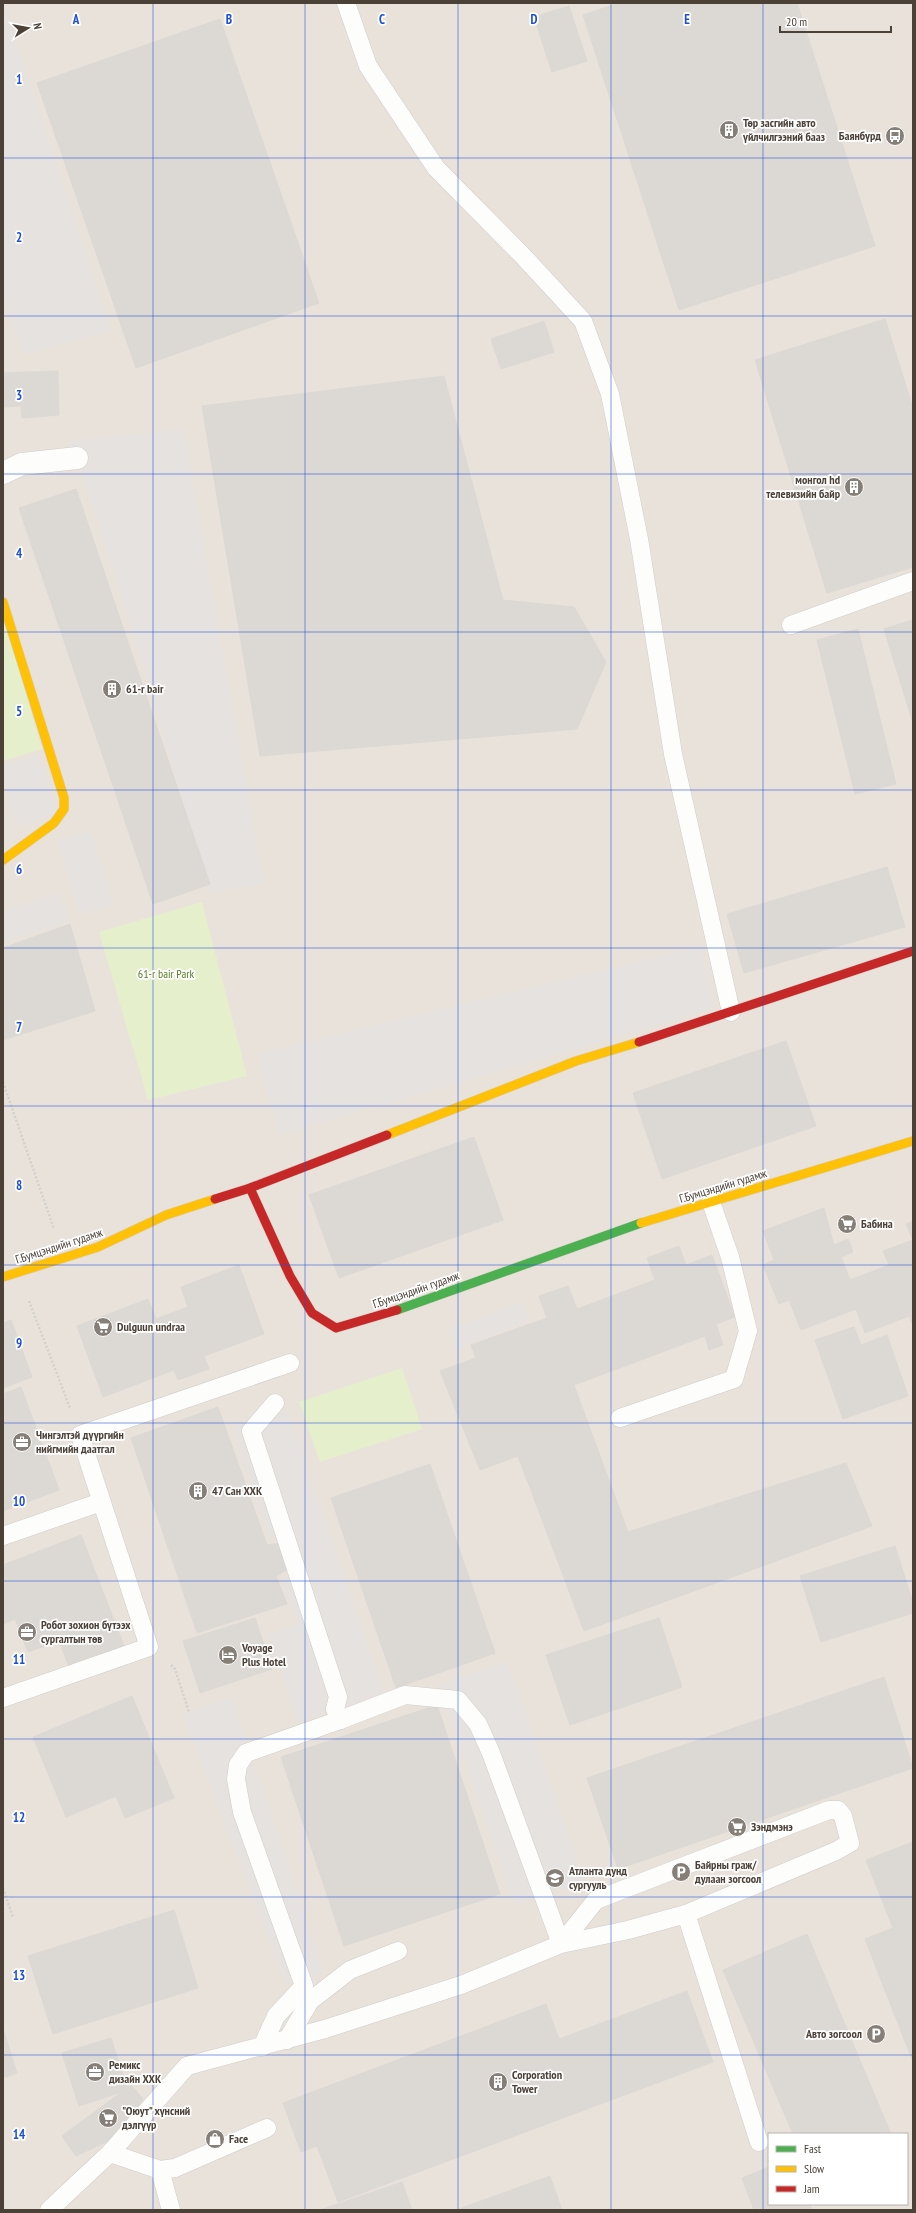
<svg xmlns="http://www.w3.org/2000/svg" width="916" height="2213" viewBox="0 0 916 2213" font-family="'PT Sans Narrow',sans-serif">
<rect width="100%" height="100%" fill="#f3f1ee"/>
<!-- residential -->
<path fill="#e8e2db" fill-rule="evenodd" d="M3,3H913V2210H3ZM769,2134H907V2204H769Z"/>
<!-- green -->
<g fill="#e6efcc">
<polygon points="3,616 42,749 3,761"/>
<polygon points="202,902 247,1076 148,1100 99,932"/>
<polygon points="402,1368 422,1429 320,1462 299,1402"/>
</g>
<!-- parking -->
<g fill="#e5e2df">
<polygon points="3,3 110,331 24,354 3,290"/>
<polygon points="183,430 263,883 210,892 145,670 91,499 70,441"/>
<polygon points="39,756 56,815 17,826 3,775 3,766"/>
<polygon points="91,831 112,904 80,914 58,840"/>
<polygon points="60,893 69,921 3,942 3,911"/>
<polygon points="700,947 713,1008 279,1135 258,1054"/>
<polygon points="521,1302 528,1320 457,1349 450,1330"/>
<polygon points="287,1410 383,1693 298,1722 269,1634 299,1624 281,1579 300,1572 287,1531 270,1537 233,1428"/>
<polygon points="507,1662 584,1882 515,1905 439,1685"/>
<polygon points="231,1698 324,1972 287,1985 183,1714"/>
</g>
<!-- building -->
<g fill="#dcd8d3" stroke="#dcd8d3">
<polygon points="619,3 797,3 875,246 679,310 583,15"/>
<polygon points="569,6 587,61 552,72 534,17"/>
<polygon points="220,19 319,303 136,368 37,83"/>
<polygon points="885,319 913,408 913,567 827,593 755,360"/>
<polygon points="544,321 554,352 501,369 491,339"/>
<polygon points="58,371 59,415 22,418 21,406 3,407 3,373"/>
<polygon points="444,376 503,600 574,607 606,662 577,729 260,756 202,406"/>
<polygon points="76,489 210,884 153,904 19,508"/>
<polygon points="913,620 913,723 884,629"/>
<polygon points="858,629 896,784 855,794 817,640"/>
<polygon points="887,867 905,927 744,973 727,914"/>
<polygon points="70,924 95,1011 3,1040 3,948"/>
<polygon points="786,1041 816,1126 662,1179 633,1093"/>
<polygon points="474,1137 503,1220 339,1278 309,1195"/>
<polygon points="824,1208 834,1245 848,1239 853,1252 841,1257 850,1280 889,1265 883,1251 913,1240 906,1224 913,1221 913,1326 909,1316 865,1333 856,1309 801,1330 789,1300 779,1304 763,1265 774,1260 763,1231"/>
<polygon points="679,1246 686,1265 712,1255 735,1317 716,1324 723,1345 709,1350 705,1336 574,1385 628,1532 846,1463 872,1526 584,1631 518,1456 480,1470 440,1371 476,1358 471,1345 547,1318 539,1296 568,1286 577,1309 655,1280 647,1258"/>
<polygon points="239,1265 264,1334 204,1356 209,1369 178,1380 174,1370 103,1397 77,1326 148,1299 156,1319 188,1307 181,1287"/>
<polygon points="11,1320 32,1377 3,1388 3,1323"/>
<polygon points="854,1327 861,1345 887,1335 908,1396 843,1419 815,1340"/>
<polygon points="21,1387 59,1490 3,1511 3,1394"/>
<polygon points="218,1407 267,1545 282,1543 292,1567 276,1576 287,1604 197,1633 131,1438"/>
<polygon points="430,1464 495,1653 396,1688 331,1498"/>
<polygon points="81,1535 124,1646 69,1667 59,1641 28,1652 15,1619 3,1624 3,1565"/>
<polygon points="895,1546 913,1603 913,1613 821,1642 800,1576"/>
<polygon points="255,1618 272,1669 200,1693 183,1641"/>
<polygon points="659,1618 682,1687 570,1725 546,1655"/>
<polygon points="884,1677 913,1768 618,1869 587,1778"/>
<polygon points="132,1696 174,1798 125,1818 116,1796 66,1817 33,1737"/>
<polygon points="437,1705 500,1894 344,1946 281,1757"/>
<polygon points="913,1842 913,2062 865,1939 893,1928 866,1860"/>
<polygon points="174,1910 198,1988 53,2034 28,1956"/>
<polygon points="807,1934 891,2134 793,2134 723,1970"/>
<polygon points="687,1991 713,2062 338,2202 317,2146 301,2152 283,2103 546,2004 559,2039"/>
<polygon points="3,2029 17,2073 3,2078"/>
<polygon points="111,2038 128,2090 79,2106 62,2053"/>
<polygon points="131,2085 143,2099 115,2138 76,2156 62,2136"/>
<polygon points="769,2167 769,2204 810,2204 812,2210 754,2210 742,2178"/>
<polygon points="550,2176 562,2210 456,2210"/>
<polygon points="402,2182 412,2210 320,2210"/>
</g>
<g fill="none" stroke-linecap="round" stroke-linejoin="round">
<!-- lane casing -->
<g stroke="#d0cdc9" stroke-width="19">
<g id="lane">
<polyline points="346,3 368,66 436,168 522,255 583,321 610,394 639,539 673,754 731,1012"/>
<polyline points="791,625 913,581"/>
<polyline points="620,1418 734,1379 748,1331 730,1257 711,1202"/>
<polyline points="3,1536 101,1502"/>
<polyline points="3,1698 149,1647 80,1435 290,1363"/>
<polyline points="686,1914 759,2142"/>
<polyline points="287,2040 310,2001 350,1970 398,1951"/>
<polyline points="262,2047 276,2016 304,1986 242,1812 236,1779 238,1765 246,1753 340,1720 335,1709 338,1697 251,1431 275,1403"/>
<polyline points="110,2153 160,2170 175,2168 267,2128"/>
<polyline points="160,2170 171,2210"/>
<polyline points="49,2210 110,2153 187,2066 325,2029 461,1985 561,1944 628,1930 686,1914 836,1851 850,1843 843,1816 838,1810 829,1810 596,1900 561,1944 491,1753 478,1724 458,1700 405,1695 340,1720"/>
</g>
</g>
<!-- street casing -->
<g stroke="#d0cdc9" stroke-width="23">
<polyline id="street" points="3,473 22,464 77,458"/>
</g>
<!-- fast casing -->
<g stroke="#d5cec5" stroke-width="10">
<polyline id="fast" points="397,1310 641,1223"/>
</g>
<!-- slow casing -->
<g stroke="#d5cec5" stroke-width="10">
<g id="slow">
<polyline points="3,602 64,798 64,809 54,823 3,860"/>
<polyline points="387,1135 576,1061 639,1042"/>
<polyline points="641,1223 913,1141"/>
<polyline points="3,1277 98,1247 166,1215 215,1199"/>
</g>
</g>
<!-- jam casing -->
<g stroke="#d5cec5" stroke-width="10">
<g id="jam">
<polyline points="639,1042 913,951"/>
<polyline points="250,1188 290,1276 312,1313 336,1328 397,1310"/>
<polyline points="215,1199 250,1188 387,1135"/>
</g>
</g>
<!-- path -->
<g stroke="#d3d1cc" stroke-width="2.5" stroke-dasharray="2 2" stroke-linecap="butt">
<polyline points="3,1082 54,1229"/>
<polyline points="29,1301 70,1408"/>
<polyline points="171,1665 175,1669 189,1712"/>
<polyline points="3,1888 13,1917"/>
</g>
<!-- lane -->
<use href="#lane" stroke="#fdfdfc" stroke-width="18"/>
<!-- street -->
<use href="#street" stroke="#fdfdfc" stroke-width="22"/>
<!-- fast -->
<use href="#fast" stroke="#4caf50" stroke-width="9"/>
<!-- slow -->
<use href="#slow" stroke="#ffc107" stroke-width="9"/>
<!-- jam -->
<use href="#jam" stroke="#c62828" stroke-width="9"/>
</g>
<!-- grid -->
<path fill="none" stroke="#1d4ed8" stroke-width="1" stroke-opacity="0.55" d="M153,3V2210M305,3V2210M458,3V2210M611,3V2210M763,3V2210M3,158H913M3,316H913M3,474H913M3,632H913M3,790H913M3,948H913M3,1106H913M3,1265H913M3,1423H913M3,1581H913M3,1739H913M3,1897H913M3,2055H913"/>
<!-- icons -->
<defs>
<g id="building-disc" transform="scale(1)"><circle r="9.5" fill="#867f77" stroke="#fff"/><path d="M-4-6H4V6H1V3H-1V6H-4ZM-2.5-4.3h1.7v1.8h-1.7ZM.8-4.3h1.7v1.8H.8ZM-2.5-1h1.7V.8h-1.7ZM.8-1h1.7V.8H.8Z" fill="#fff"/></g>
<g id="bus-disc" transform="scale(1)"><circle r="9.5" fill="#867f77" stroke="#fff"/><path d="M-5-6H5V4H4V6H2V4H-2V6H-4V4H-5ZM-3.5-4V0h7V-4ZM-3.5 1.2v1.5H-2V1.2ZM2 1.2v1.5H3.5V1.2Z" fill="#fff"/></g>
<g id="supermarket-disc" transform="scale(1)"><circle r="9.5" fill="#867f77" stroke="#fff"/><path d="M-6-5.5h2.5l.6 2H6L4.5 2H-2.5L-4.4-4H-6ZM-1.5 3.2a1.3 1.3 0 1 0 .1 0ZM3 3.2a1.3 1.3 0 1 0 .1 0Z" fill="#fff"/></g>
<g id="office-disc" transform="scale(1)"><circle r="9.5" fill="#867f77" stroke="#fff"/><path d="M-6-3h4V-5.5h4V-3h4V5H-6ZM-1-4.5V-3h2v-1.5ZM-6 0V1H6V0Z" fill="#fff"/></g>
<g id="hotel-disc" transform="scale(1)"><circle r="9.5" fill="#867f77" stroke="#fff"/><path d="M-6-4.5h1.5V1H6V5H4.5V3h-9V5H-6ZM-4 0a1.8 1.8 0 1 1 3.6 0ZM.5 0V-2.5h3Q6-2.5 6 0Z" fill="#fff"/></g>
<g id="parking-disc" transform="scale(1)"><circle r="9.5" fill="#867f77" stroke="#fff"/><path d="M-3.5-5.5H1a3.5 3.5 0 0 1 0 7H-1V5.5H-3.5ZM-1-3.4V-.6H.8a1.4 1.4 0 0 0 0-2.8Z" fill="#fff"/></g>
<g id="school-disc" transform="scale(1)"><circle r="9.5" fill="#867f77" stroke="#fff"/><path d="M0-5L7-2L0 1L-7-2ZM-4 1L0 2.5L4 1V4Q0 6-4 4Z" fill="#fff"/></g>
<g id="shop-disc" transform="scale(1)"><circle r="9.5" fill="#867f77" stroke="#fff"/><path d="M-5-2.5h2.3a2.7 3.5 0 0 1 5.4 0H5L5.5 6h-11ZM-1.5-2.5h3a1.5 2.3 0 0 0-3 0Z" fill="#fff"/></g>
</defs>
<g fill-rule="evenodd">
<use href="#building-disc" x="729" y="130"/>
<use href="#bus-disc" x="895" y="136"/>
<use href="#building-disc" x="854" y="487"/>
<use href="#building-disc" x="112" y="689"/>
<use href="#supermarket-disc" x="847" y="1224"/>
<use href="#supermarket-disc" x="103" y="1327"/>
<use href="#office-disc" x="22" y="1442"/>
<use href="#building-disc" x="198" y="1491"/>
<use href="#office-disc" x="27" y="1632"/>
<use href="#hotel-disc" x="228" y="1655"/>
<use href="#supermarket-disc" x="737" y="1827"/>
<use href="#parking-disc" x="681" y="1872"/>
<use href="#school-disc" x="555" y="1878"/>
<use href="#parking-disc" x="876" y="2034"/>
<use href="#office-disc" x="95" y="2072"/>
<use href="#building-disc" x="498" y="2082"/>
<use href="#supermarket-disc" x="108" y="2118"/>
<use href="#shop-disc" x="215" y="2139"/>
</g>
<g text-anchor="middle" stroke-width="3.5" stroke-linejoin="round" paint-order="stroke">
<!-- poi labels -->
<g font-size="12" font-weight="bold" fill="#4c4137" stroke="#fff" text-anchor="start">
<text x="743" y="127">Төр засгийн авто<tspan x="743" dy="14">үйлчилгээний бааз</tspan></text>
<text x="881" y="140" text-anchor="end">Баянбүрд</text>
<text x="840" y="484" text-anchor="end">монгол hd<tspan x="840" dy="14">телевизийн байр</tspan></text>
<text x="126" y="693">61-r bair</text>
<text x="861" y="1228">Бабина</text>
<text x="117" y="1331">Dulguun undraa</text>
<text x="36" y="1439">Чингэлтэй дүүргийн<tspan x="36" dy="14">нийгмийн даатгал</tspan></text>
<text x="212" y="1495">47 Сан ХХК</text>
<text x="41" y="1629">Робот зохион бүтээх<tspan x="41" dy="14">сургалтын төв</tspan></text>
<text x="242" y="1652">Voyage<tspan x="242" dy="14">Plus Hotel</tspan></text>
<text x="751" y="1831">Зэндмэнэ</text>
<text x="695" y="1869">Байрны граж/<tspan x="695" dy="14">дулаан зогсоол</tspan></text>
<text x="569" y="1875">Атланта дунд<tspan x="569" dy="14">сургууль</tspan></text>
<text x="862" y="2038" text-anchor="end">Авто зогсоол</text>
<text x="109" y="2069">Ремикс<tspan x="109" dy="14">дизайн ХХК</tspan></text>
<text x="512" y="2079">Corporation<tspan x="512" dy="14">Tower</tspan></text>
<text x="122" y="2115">"Оюут" хүнсний<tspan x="122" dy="14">дэлгүүр</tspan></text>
<text x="229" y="2143">Face</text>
</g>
<!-- park labels -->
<g font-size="12" fill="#547e23" stroke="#fff">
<text x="166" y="978">61-r bair Park</text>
</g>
<!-- street labels -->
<g font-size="12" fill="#4c4137" stroke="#fff">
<text transform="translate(723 1186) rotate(-17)" y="4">Г.Бумцэндийн гудамж</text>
<text transform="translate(59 1246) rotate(-18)" y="4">Г.Бумцэндийн гудамж</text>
<text transform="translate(416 1290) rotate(-19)" y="4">Г.Бумцэндийн гудамж</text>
</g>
</g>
<g font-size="13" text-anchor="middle" font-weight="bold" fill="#1d4ed8" stroke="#fff" stroke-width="3.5" stroke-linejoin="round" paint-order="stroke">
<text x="76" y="24">A</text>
<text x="229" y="24">B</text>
<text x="382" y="24">C</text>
<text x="534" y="24">D</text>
<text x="687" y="24">E</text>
<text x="19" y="84">1</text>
<text x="19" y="242">2</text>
<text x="19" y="400">3</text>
<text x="19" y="558">4</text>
<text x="19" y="716">5</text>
<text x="19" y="874">6</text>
<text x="19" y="1032">7</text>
<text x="19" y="1190">8</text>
<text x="19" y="1348">9</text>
<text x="19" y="1506">10</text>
<text x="19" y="1664">11</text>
<text x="19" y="1822">12</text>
<text x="19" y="1980">13</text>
<text x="19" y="2139">14</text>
</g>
<!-- border -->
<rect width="916" height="2213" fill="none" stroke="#4c4137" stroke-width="8"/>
<!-- legend -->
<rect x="768" y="2133" width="140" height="72" fill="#ffffff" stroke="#b7b3af"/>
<rect x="776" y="2146" width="20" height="6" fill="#4caf50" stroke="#b7b3af"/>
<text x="804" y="2153" font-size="12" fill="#4c4137">Fast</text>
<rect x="776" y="2166" width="20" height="6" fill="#ffc107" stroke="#b7b3af"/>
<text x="804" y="2173" font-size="12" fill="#4c4137">Slow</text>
<rect x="776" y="2186" width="20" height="6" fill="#c62828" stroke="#b7b3af"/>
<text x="804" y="2193" font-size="12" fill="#4c4137">Jam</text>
<!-- north arrow -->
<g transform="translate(28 28) rotate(79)" stroke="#ffffff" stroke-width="3" paint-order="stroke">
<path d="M0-3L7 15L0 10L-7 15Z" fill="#4c4137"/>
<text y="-6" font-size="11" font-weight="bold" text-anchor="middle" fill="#4c4137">N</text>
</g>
<!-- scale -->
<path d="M780 26v6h111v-6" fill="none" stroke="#4c4137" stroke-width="2"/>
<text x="786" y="26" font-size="12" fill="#4c4137" stroke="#ffffff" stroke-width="3" paint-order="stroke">20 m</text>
</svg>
